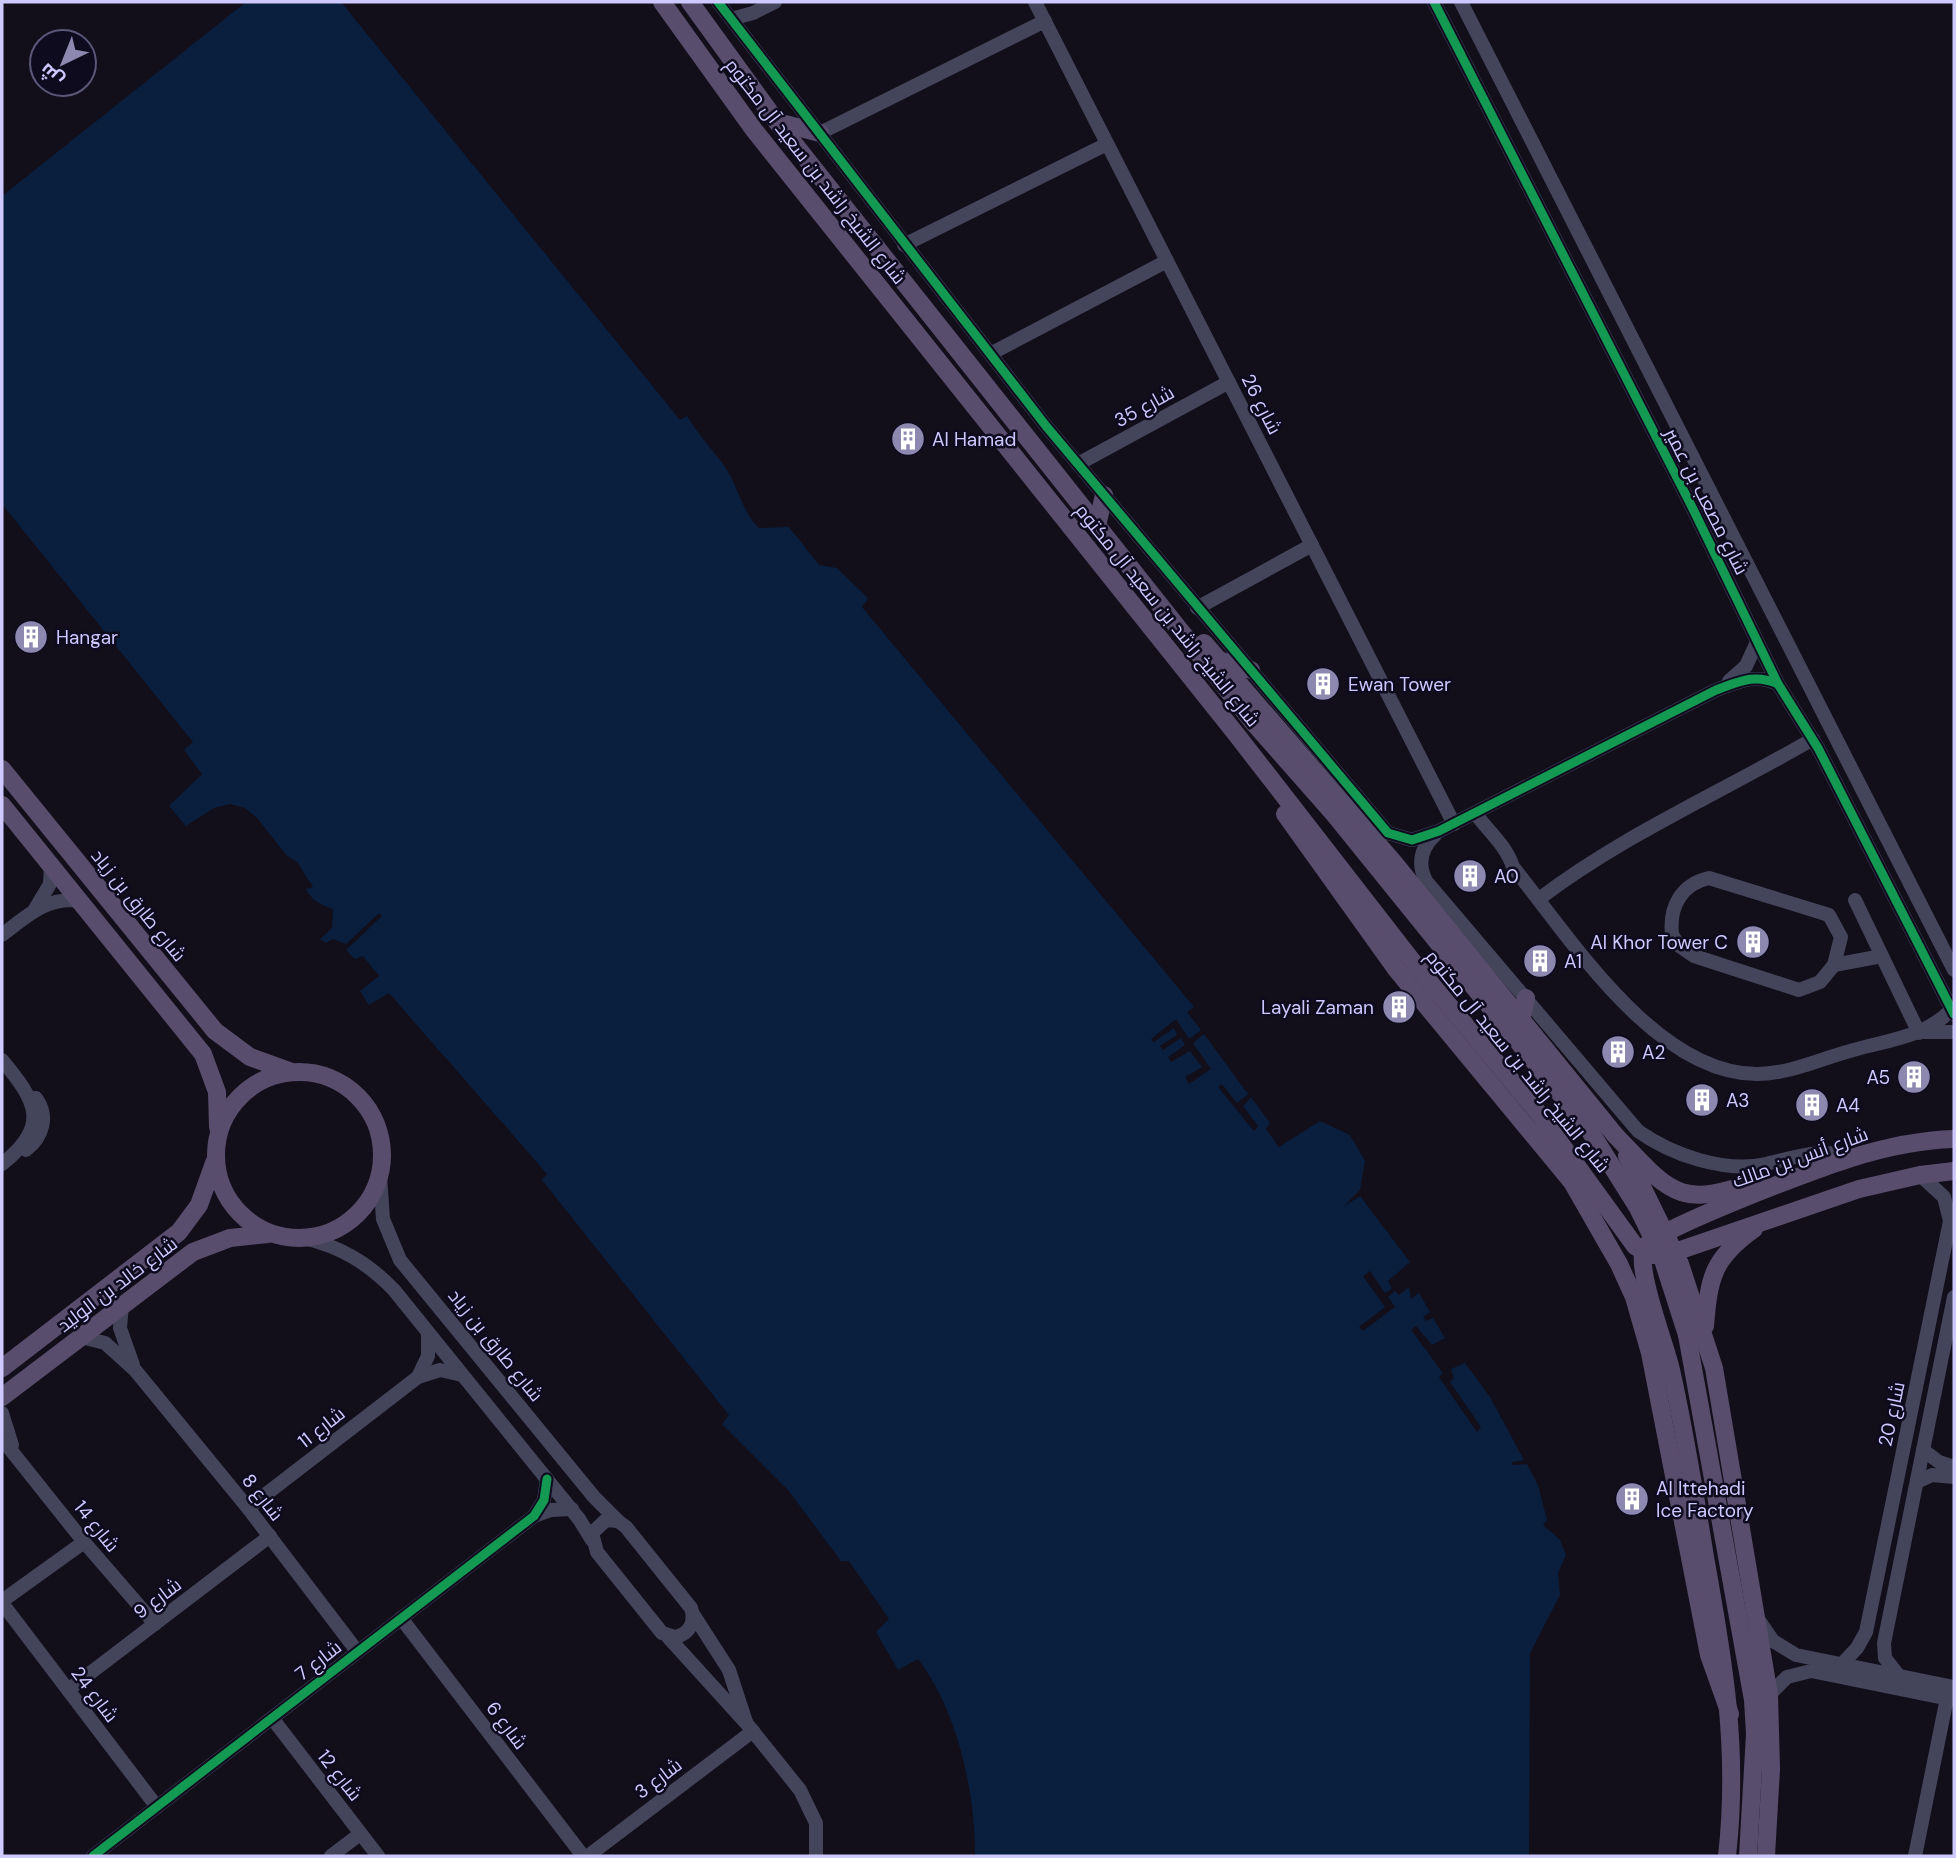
<svg xmlns="http://www.w3.org/2000/svg" width="1956" height="1858" viewBox="0 0 1956 1858" font-family="'DM Sans',Cairo,sans-serif">
<rect width="100%" height="100%" fill="#120f1a"/>
<!-- water -->
<path fill="#0a1e3d" d="M246,2H341L680,420L687,416C699,436 714,451 727,470C739,489 743,514 759,528L789,527L819,565L837,568L868,598L862,607L1194,1007L1187,1012L1201,1030L1189,1039L1176,1019L1151,1039L1154,1042L1174,1028L1177,1035L1160,1046L1163,1050L1181,1038L1185,1045L1168,1057L1171,1062L1190,1051L1202,1067L1185,1077L1189,1084L1211,1069L1193,1043L1204,1034L1248,1094L1237,1103L1222,1084L1218,1087L1254,1131L1258,1126L1243,1106L1251,1097L1270,1123L1266,1129L1279,1147L1320,1121L1350,1135L1365,1161L1360,1190L1343,1207L1360,1196L1410,1262L1388,1281L1392,1289L1385,1293L1370,1271L1363,1276L1385,1307L1359,1327L1363,1331L1395,1307L1388,1297L1395,1291L1399,1295L1409,1287L1411,1299L1419,1293L1430,1312L1423,1317L1426,1321L1433,1318L1445,1338L1432,1345L1416,1326L1411,1330L1443,1373L1439,1377L1477,1432L1481,1427L1450,1382L1454,1378L1451,1369L1465,1363L1490,1397L1524,1460L1512,1462V1465L1527,1464L1538,1485L1547,1520L1543,1525L1560,1540L1566,1555L1558,1573L1560,1595L1530,1653L1529,1856H975C975,1791 958,1712 918,1659L898,1670L876,1632L889,1619L849,1561H841L788,1490L722,1424L729,1415L542,1180L547,1174L389,993L369,1005L360,991L379,976L363,956L355,959L346,950L382,916L379,913L346,944L333,939L326,943L320,939L332,928L333,909C321,905 312,901 306,889L313,887L297,862L286,855L258,819L245,808L230,804L214,808L186,826L169,806L202,774L184,750L193,742L2,504V196Z"/>
<g fill="none" stroke-linecap="round" stroke-linejoin="round">
<!-- minor -->
<g stroke="#44445b" stroke-width="14">
<path d="M718,2L1046,426L1388,833L1412,840L1439,831L1716,690C1738,682 1755,673 1778,684"/>
<polyline points="1035,2 1454,824"/>
<polyline points="1434,2 1692,507 1778,684 1818,748 1954,1014"/>
<polyline points="1461,2 1954,970"/>
<polyline points="731,19 753,13 775,2"/>
<polyline points="820,133 1045,21"/>
<polyline points="904,245 1107,144"/>
<polyline points="992,353 1167,261"/>
<polyline points="1078,464 1229,382"/>
<polyline points="1197,608 1312,545"/>
<polyline points="1729,681 1746,666 1757,642"/>
<path d="M1475,813C1488,831 1506,845 1513,867C1571,939 1656,1074 1757,1074C1789,1074 1820,1059 1850,1051C1886,1040 1925,1038 1952,1009"/>
<path d="M1435,835C1421,848 1417,863 1426,881L1638,1131C1672,1155 1724,1173 1766,1164C1797,1157 1820,1147 1851,1158"/>
<path d="M1709,878L1829,915L1841,937L1834,965L1820,982L1799,990L1694,956L1678,945L1672,934C1669,906 1682,884 1709,878Z"/>
<path d="M1539,899C1623,835 1722,792 1813,739"/>
<polyline points="1855,900 1919,1033"/>
<polyline points="35,909 50,884 51,864"/>
<path d="M2,935C27,916 47,896 80,901"/>
<polyline points="1834,965 1882,956"/>
<polyline points="1921,1032 1954,1032"/>
<path d="M2,1060C36,1101 51,1125 2,1164"/>
<path d="M26,1150C43,1137 49,1116 36,1098"/>
<polyline points="380,1176 383,1219 400,1260 594,1497 618,1521"/>
<path d="M304,1238C341,1247 368,1263 394,1290L579,1519L592,1540"/>
<polyline points="122,1305 120,1328 133,1365"/>
<polyline points="81,1337 105,1343 135,1370 248,1508 357,1651"/>
<polyline points="418,1377 428,1356 428,1333"/>
<polyline points="2,1413 12,1445"/>
<polyline points="2,1439 84,1542 155,1624"/>
<polyline points="1923,1450 1939,1462 1954,1467"/>
<polyline points="1917,1482 1932,1475 1954,1477"/>
<polyline points="248,1508 418,1377 440,1370 462,1375"/>
<polyline points="534,1516 551,1510 572,1509"/>
<path d="M606,1520L618,1521L626,1527L691,1608C696,1623 689,1634 675,1637L662,1633L597,1552L592,1533Z"/>
<polyline points="2,1601 84,1542"/>
<polyline points="2,1603 157,1807"/>
<polyline points="693,1614 729,1670 746,1722"/>
<polyline points="401,1618 583,1856"/>
<polyline points="1758,1619 1773,1641 1796,1655 1954,1687"/>
<polyline points="668,1637 747,1724 800,1790 816,1823 816,1856"/>
<polyline points="1842,1664 1857,1648 1866,1632 1950,1221 1944,1197 1920,1175"/>
<polyline points="1899,1676 1885,1658 1884,1643 1954,1297"/>
<polyline points="68,1690 270,1536"/>
<polyline points="1769,1695 1787,1677 1811,1671 1954,1700"/>
<polyline points="272,1718 378,1856"/>
<polyline points="93,1856 534,1516 544,1500 547,1479"/>
<polyline points="331,1856 360,1834"/>
<polyline points="588,1856 753,1731"/>
<polyline points="1915,1856 1947,1698"/>
</g>
<!-- major -->
<g stroke="#594d6d" stroke-width="18">
<polyline points="662,2 754,130 1236,734 1413,962 1540,1115 1635,1246 1650,1255 1666,1255 1859,1189 1920,1175 1954,1171"/>
<polyline points="690,2 777,122 1252,721"/>
<polyline points="777,122 820,133"/>
<polyline points="1097,526 1104,495"/>
<path d="M1204,643L1395,864L1615,1135C1670,1192 1677,1210 1757,1181"/>
<polyline points="1222,661 1251,670"/>
<polyline points="2,769 215,1031 250,1057 289,1071"/>
<polyline points="2,805 203,1054 217,1092 218,1127"/>
<polyline points="1285,814 1396,969 1572,1182 1619,1264 1634,1297 1650,1353 1709,1655 1730,1714"/>
<polyline points="1521,1020 1526,998"/>
<circle cx="299" cy="1155" r="83"/>
<polyline points="1627,1156 1680,1264 1714,1368 1769,1695 1771,1769 1766,1856"/>
<path d="M1705,1326C1709,1277 1713,1258 1754,1229"/>
<polyline points="1687,1335 1753,1700 1755,1734 1748,1856"/>
<polyline points="2,1368 179,1232 199,1205 214,1163"/>
<polyline points="2,1397 193,1252 230,1238 268,1234"/>
<path d="M1727,1856C1739,1750 1724,1662 1705,1557C1695,1495 1685,1432 1671,1370C1665,1343 1636,1271 1644,1248C1650,1231 1824,1166 1851,1158C1883,1148 1920,1140 1954,1139"/>
</g>
<!-- major-bridge -->
<polyline stroke="#594d6d" stroke-width="18" points="1252,721 1334,814 1588,1128 1638,1208 1662,1257 1687,1335"/>
<!-- cycleway casing -->
<g stroke="#0e0b1f" stroke-width="13">
<g id="cycleway">
<path d="M718,2L1046,426L1388,833L1412,840L1439,831L1716,690C1738,682 1755,673 1778,684"/>
<polyline points="1434,2 1692,507 1778,684 1818,748 1954,1014"/>
<polyline points="93,1856 534,1516 544,1500 547,1479"/>
</g>
</g>
<!-- cycleway -->
<use href="#cycleway" stroke="#139951" stroke-width="9"/>
</g>
<!-- icons -->
<defs>
<g id="building-disc" transform="scale(1.75)"><circle r="9.5" fill="#8c88af" stroke="#0e0b1f"/><path d="M-4-6H4V6H1V3H-1V6H-4ZM-2.5-4.3h1.7v1.8h-1.7ZM.8-4.3h1.7v1.8H.8ZM-2.5-1h1.7V.8h-1.7ZM.8-1h1.7V.8H.8Z" fill="#fff"/></g>
</defs>
<g fill-rule="evenodd">
<use href="#building-disc" x="908" y="439"/>
<use href="#building-disc" x="31" y="637"/>
<use href="#building-disc" x="1323" y="684"/>
<use href="#building-disc" x="1470" y="876"/>
<use href="#building-disc" x="1753" y="942"/>
<use href="#building-disc" x="1540" y="961"/>
<use href="#building-disc" x="1399" y="1007"/>
<use href="#building-disc" x="1618" y="1052"/>
<use href="#building-disc" x="1914" y="1077"/>
<use href="#building-disc" x="1702" y="1100"/>
<use href="#building-disc" x="1812" y="1105"/>
<use href="#building-disc" x="1632" y="1499"/>
</g>
<g text-anchor="middle" stroke-width="5" stroke-linejoin="round" paint-order="stroke">
<!-- street labels -->
<g font-size="19" fill="#cec9ff" stroke="#0e0b1f">
<text transform="translate(816 171) rotate(52)" y="7">شارع الشيخ راشد بن سعيد آل مكتوم</text>
<text transform="translate(1262 404) rotate(63)" y="7">شارع 26</text>
<text transform="translate(1144 406) rotate(-29)" y="7">شارع 35</text>
<text transform="translate(1707 501) rotate(63)" y="7">شارع مصعب بن عمير</text>
<text transform="translate(1168 615) rotate(51)" y="7">شارع الشيخ راشد بن سعيد آل مكتوم</text>
<text transform="translate(139 905) rotate(51)" y="7">شارع طارق بن زياد</text>
<text transform="translate(1518 1061) rotate(51)" y="7">شارع الشيخ راشد بن سعيد آل مكتوم</text>
<text transform="translate(1800 1157) rotate(-20)" y="7">شارع أنس بن مالك</text>
<text transform="translate(117 1284) rotate(-37)" y="7">شارع خالد بن الوليد</text>
<text transform="translate(496 1345) rotate(51)" y="7">شارع طارق بن زياد</text>
<text transform="translate(1891 1414) rotate(-78)" y="7">شارع 20</text>
<text transform="translate(321 1427) rotate(-38)" y="7">شارع 11</text>
<text transform="translate(263 1497) rotate(52)" y="7">شارع 8</text>
<text transform="translate(97 1526) rotate(51)" y="7">شارع 14</text>
<text transform="translate(157 1598) rotate(-37)" y="7">شارع 9</text>
<text transform="translate(318 1660) rotate(-38)" y="7">شارع 7</text>
<text transform="translate(95 1694) rotate(53)" y="7">شارع 24</text>
<text transform="translate(507 1725) rotate(53)" y="7">شارع 6</text>
<text transform="translate(340 1775) rotate(52)" y="7">شارع 12</text>
<text transform="translate(658 1778) rotate(-37)" y="7">شارع 3</text>
</g>
<!-- poi labels -->
<g font-size="19" fill="#cec9ff" stroke="#0e0b1f" text-anchor="start">
<text x="932" y="446">Al Hamad</text>
<text x="56" y="644">Hangar</text>
<text x="1348" y="691">Ewan Tower</text>
<text x="1494" y="883">A0</text>
<text x="1728" y="949" text-anchor="end">Al Khor Tower C</text>
<text x="1564" y="968">A1</text>
<text x="1374" y="1014" text-anchor="end">Layali Zaman</text>
<text x="1642" y="1059">A2</text>
<text x="1890" y="1084" text-anchor="end">A5</text>
<text x="1726" y="1107">A3</text>
<text x="1836" y="1112">A4</text>
<text x="1656" y="1495">Al Ittehadi<tspan x="1656" dy="22">Ice Factory</tspan></text>
</g>
</g>
<!-- border -->
<rect width="1956" height="1858" fill="none" stroke="#cec9ff" stroke-width="7"/>
<!-- north arrow -->
<g transform="translate(63 63) rotate(223)"><circle r="33" fill="#0e0b1f" stroke="#5b5779" stroke-width="2"/>
<path d="M0-5L12 26L0 18L-12 26Z" fill="#8c88af"/>
<text y="-10" font-size="19" font-weight="bold" text-anchor="middle" fill="#cec9ff">ش</text>
</g>
</svg>
